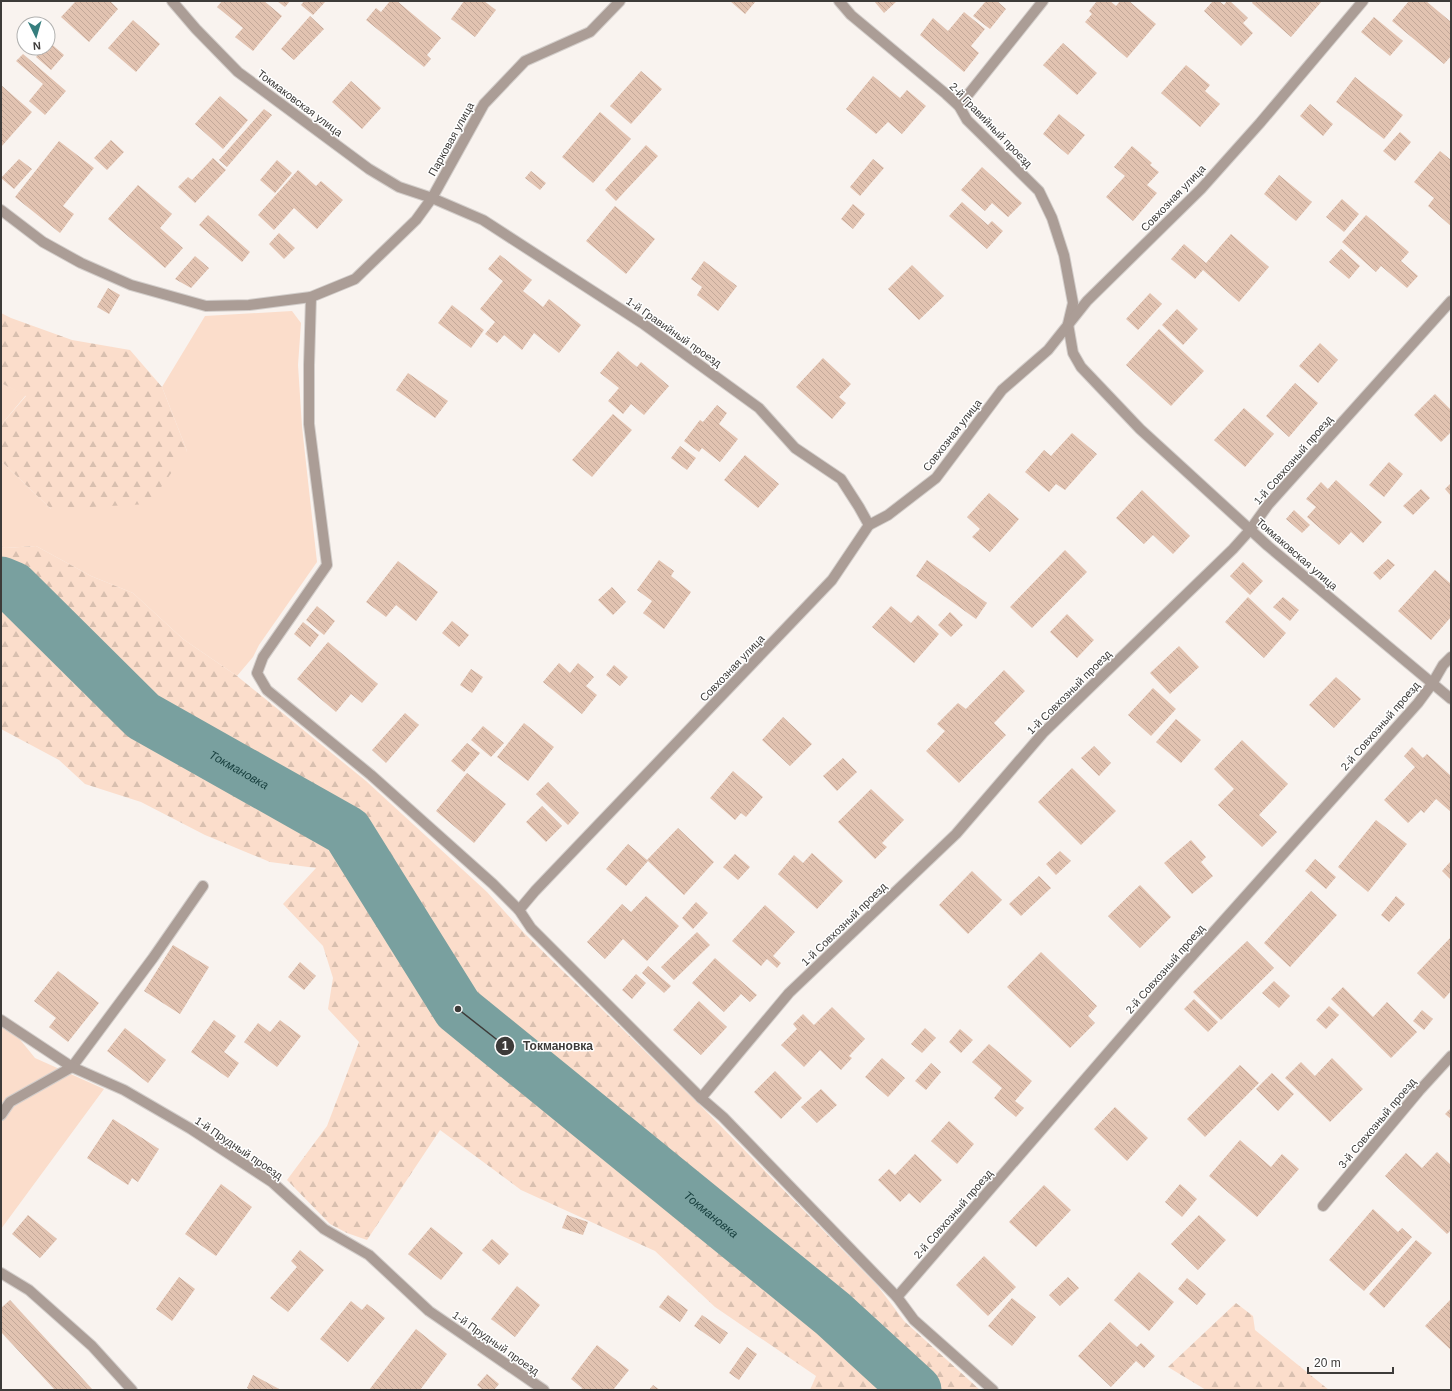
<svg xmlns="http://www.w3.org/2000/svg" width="1452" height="1391" viewBox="0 0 1452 1391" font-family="Arial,sans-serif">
<defs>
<pattern id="forest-firs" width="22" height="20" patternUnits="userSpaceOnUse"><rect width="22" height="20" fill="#fbddcb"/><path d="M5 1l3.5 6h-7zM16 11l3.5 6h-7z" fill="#d8bfaf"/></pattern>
<pattern id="building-back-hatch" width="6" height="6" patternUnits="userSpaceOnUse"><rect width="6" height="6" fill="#e2c3b1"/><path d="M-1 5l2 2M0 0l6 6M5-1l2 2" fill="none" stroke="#c3a899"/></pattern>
</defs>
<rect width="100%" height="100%" fill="#f9f3ef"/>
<!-- green -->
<g fill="#fbddcb">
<polygon points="292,311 301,323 298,365 302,427 317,562 259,645 253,657 237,676 183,639 133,593 91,576 36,546 5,548 1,546 1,461 51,509 187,451 162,387 205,316"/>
<polygon points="1,383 26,395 1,425"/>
<polygon points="1,1025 13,1031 35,1058 104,1089 1,1229"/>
</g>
<!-- forest -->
<g fill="url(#forest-firs)">
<polygon points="1,313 11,318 72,340 130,350 162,387 187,451 149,504 51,509 1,461 1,425 26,396 1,383"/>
<polygon points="1,546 5,548 36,546 91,576 133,593 183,639 237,676 366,781 487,892 524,933 698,1103 877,1285 904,1321 980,1390 810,1390 816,1376 715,1307 655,1251 521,1190 440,1130 367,1240 347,1233 330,1224 287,1180 327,1126 359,1042 328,1009 333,978 323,946 283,904 316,868 270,862 205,835 141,802 85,784 59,760 1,729"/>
<polygon points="1236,1303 1253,1316 1255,1330 1329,1390 1206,1390 1168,1367"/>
</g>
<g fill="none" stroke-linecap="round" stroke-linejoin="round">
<!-- river -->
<path stroke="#79a09f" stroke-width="51" id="s1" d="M1,582L13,587L143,716L347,831L458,1009L833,1314L916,1390"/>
</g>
<!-- building -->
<g fill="url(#building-back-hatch)">
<polygon points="76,1 110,1 118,9 89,42 61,17"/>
<polygon points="222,1 264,1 282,16 253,51 235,37 243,28 217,7"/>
<polygon points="277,1 290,1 285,7"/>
<polygon points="304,1 326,1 313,15 301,5"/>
<polygon points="390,1 397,1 441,38 427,55 431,59 424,67 366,20 376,8 381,12"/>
<polygon points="464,1 484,1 496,10 475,37 451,19"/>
<polygon points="730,1 756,1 745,14"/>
<polygon points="874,1 897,1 884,13"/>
<polygon points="986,1 997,1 1006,9 990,29 973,16"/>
<polygon points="1097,1 1110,1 1116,6 1120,1 1129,1 1156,24 1127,58 1085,22 1092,14 1089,11"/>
<polygon points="1213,1 1219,1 1224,5 1227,1 1230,1 1248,18 1243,23 1253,33 1241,46 1204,11"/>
<polygon points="1253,1 1322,1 1291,37 1252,3"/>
<polygon points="1409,1 1426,1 1451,22 1451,56 1444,64 1392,21"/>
<polygon points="964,12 985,29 971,46 979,53 964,72 920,35 933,18 948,31"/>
<polygon points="310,16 324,29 294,60 281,49"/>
<polygon points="1374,17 1403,41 1390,56 1361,32"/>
<polygon points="133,20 160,44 136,72 108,48"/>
<polygon points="48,41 64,55 51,70 36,57 43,48 48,48"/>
<polygon points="1063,43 1097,73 1077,95 1043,65"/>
<polygon points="23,54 66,91 45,115 29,101 43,84 16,61"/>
<polygon points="1186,65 1210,85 1205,91 1220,104 1200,127 1161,93"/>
<polygon points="641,71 662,89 631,124 610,106"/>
<polygon points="873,76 900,98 907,90 926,106 902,134 888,122 876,134 846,109"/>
<polygon points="1355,77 1403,115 1384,139 1336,102"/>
<polygon points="351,81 381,108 362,129 332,102"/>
<polygon points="1,85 32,112 1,147"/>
<polygon points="220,96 248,120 223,149 195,124"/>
<polygon points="1310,104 1333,124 1323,136 1300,116"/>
<polygon points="264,109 272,115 227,167 219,160"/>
<polygon points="600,112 631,139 593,183 562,157"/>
<polygon points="1059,114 1085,135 1068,155 1043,134"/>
<polygon points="1400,132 1411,142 1395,161 1383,151"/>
<polygon points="111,140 124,152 107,170 94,158"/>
<polygon points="59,141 94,168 63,206 74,214 60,233 15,197"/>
<polygon points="646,145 658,156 616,201 605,190"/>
<polygon points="1132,146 1152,163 1150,165 1159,172 1147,185 1157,193 1133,221 1106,197 1125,176 1114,167"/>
<polygon points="1440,151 1451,160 1451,226 1428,206 1434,198 1414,182"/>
<polygon points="213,158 226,170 195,203 178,187 188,177 192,180"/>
<polygon points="19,159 32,169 14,189 1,178"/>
<polygon points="873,159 884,168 860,196 850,187"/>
<polygon points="277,160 292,173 275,193 260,180"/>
<polygon points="982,167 1022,203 1008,217 992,203 985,211 961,190"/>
<polygon points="298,170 316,186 321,181 343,200 317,229 294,208 274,230 258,215"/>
<polygon points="531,171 546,183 540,190 525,178"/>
<polygon points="1279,175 1312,202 1296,221 1264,194"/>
<polygon points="138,185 172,214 160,228 183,248 165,268 108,219"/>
<polygon points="1342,199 1359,214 1344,232 1326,217"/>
<polygon points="962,202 988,225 992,221 1003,231 987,249 949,216"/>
<polygon points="853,204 865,214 853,229 841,219"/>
<polygon points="615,206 655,239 626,274 586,241"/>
<polygon points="208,215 250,252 242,262 199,225"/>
<polygon points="1366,215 1409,252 1401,261 1418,276 1407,288 1381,266 1376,272 1342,242"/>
<polygon points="279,233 295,248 284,259 269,244"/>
<polygon points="1231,234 1269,267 1239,302 1203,270 1195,279 1171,259 1184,244 1206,263"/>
<polygon points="1341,249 1360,266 1349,279 1329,262"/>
<polygon points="500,255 532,280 523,291 543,307 549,299 581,325 559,353 534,333 522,350 504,335 497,343 485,334 495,322 480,309 503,281 488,269"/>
<polygon points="195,256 209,268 191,288 175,279"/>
<polygon points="704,261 737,286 718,311 697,295 702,287 691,279"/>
<polygon points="912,265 944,296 919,320 888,289"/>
<polygon points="108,288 120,295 109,314 97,307"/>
<polygon points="1150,293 1162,304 1138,330 1126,319"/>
<polygon points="452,305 484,330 471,348 438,323"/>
<polygon points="1177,309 1198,329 1183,345 1162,325"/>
<polygon points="1159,329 1204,371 1171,406 1126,365"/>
<polygon points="1320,343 1338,360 1318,383 1299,366"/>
<polygon points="618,351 637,367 641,362 669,386 644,415 631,404 623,414 608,401 619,388 600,373"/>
<polygon points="823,358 851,384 839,397 846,403 832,419 796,387"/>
<polygon points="408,373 448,401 435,418 396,390"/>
<polygon points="1295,383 1318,403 1289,437 1266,416"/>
<polygon points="1435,394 1451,410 1451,432 1441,442 1414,415"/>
<polygon points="717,405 727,413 719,424 738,439 720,462 702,448 699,452 684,441 700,420 703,422"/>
<polygon points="1244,408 1274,434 1245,467 1214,440"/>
<polygon points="613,414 632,430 592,477 572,460"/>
<polygon points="1072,433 1097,454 1065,490 1056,484 1049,492 1025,472 1044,450 1051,456"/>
<polygon points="680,446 696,458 687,470 671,458"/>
<polygon points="745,455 779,484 758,508 724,480"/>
<polygon points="1389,462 1403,474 1384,497 1369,485"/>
<polygon points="1336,480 1382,522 1363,543 1351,532 1339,545 1307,517 1316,507 1306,499 1321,482 1328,489"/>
<polygon points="1451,483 1451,496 1445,489"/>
<polygon points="1421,489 1430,498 1413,515 1403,506"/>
<polygon points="1142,490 1190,536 1173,554 1153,535 1144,544 1116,518"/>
<polygon points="989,493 1019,519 990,552 972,537 980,529 967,517"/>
<polygon points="1294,510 1310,525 1302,533 1286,519"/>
<polygon points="1065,550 1087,572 1032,628 1010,607"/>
<polygon points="1388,559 1395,565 1380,580 1373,573"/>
<polygon points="659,560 674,571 671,576 691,592 664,629 643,613 652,601 637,590"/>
<polygon points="927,560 987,603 976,619 916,576"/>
<polygon points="398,561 438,592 416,621 396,605 386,617 366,602"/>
<polygon points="1243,562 1263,581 1250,595 1230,576"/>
<polygon points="1435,570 1451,584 1451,617 1431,640 1398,611"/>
<polygon points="612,587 626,602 613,615 598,600"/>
<polygon points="1248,597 1286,633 1264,658 1225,622"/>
<polygon points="1283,597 1299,610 1290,621 1273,607"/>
<polygon points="317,606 335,621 324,635 306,620"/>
<polygon points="891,606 911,623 918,615 939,634 914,663 872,627"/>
<polygon points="950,612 963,625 951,637 938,625"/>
<polygon points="1067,614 1094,640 1077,658 1050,632"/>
<polygon points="452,621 469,635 459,647 442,633"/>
<polygon points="303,622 319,635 310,647 294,634"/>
<polygon points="328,642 378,684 362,703 351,694 336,712 297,679"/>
<polygon points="1179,646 1199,667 1170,694 1150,673"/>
<polygon points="559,663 570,673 578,663 594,677 586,686 597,695 582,714 543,682"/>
<polygon points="614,665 628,677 620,686 606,675"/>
<polygon points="471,669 483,677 472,693 460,685"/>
<polygon points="1004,670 1025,691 994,723 1006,735 959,783 926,751 945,731 937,724 958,703 966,709"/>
<polygon points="1336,677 1361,699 1334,728 1309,705"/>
<polygon points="1153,688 1176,709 1151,736 1128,715"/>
<polygon points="405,713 419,725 386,763 372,750"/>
<polygon points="783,717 812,744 790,766 762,740"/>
<polygon points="1176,719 1201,740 1181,763 1156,742"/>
<polygon points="524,723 554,747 528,781 497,757"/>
<polygon points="483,726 504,743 491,757 471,740"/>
<polygon points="1242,740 1288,784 1259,815 1277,832 1262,847 1218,805 1234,789 1214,769"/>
<polygon points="467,743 480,753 464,772 451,761"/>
<polygon points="1094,746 1111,763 1099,776 1081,758"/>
<polygon points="1412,747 1423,758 1427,754 1451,776 1451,812 1436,799 1424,813 1421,810 1408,823 1384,800 1415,767 1404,756"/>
<polygon points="843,758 857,772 837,791 823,776"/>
<polygon points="1072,768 1116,811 1081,845 1038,802"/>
<polygon points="733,771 763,797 746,817 741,813 735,820 710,798"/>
<polygon points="467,773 506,804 474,843 436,811"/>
<polygon points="548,782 579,813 568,825 536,794"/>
<polygon points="871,789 904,820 882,843 887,847 875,859 838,822"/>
<polygon points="542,806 562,826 546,842 526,822"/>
<polygon points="1376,820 1407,844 1368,892 1338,867"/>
<polygon points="678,828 714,862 684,895 648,861 626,886 606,869 628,844 647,860"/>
<polygon points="1191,840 1206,857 1201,862 1213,876 1192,894 1164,863"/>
<polygon points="1060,851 1071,861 1056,875 1046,864"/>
<polygon points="812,853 843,881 817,909 778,874 794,855 803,863"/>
<polygon points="735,854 750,867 738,880 723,867"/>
<polygon points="1315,859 1336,877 1326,889 1305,871"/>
<polygon points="1451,861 1451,880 1442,871"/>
<polygon points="972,871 1002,900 968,934 939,905"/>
<polygon points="1039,876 1051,888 1021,916 1009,904"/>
<polygon points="1140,885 1171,917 1140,948 1108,916"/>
<polygon points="1311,891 1337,915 1290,967 1264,943"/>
<polygon points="646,896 679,926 647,961 623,939 605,959 587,942 622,904 631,912"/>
<polygon points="1396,896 1405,904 1389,922 1381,915"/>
<polygon points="696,902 708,913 693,929 682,918"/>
<polygon points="765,905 795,932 773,956 781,963 777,968 767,959 761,966 732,941"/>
<polygon points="697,932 710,945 674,980 661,967"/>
<polygon points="1451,937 1451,991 1444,999 1417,973"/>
<polygon points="1247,941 1274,968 1221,1020 1193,992"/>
<polygon points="173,945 209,967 180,1014 144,991"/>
<polygon points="1041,952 1097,1006 1088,1016 1095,1023 1070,1048 1007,987"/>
<polygon points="715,958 757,995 750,1002 741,994 724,1012 692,983"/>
<polygon points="300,962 316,976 304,990 288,977"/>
<polygon points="648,966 671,986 664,993 642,973"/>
<polygon points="58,971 99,1003 68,1042 49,1027 56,1018 34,1001"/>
<polygon points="636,974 646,983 632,999 622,990"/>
<polygon points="1274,981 1290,996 1279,1008 1262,993"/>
<polygon points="1343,987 1373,1017 1387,1002 1417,1032 1391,1058 1331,999"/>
<polygon points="1194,999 1218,1022 1208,1032 1184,1009"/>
<polygon points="699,1001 727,1027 701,1055 673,1030"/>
<polygon points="1329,1006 1339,1015 1326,1029 1316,1020"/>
<polygon points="832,1007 865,1039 849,1056 852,1058 841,1070 820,1050 804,1067 781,1045 797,1029 793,1024 803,1014 814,1025"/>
<polygon points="1422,1010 1433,1019 1424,1030 1413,1021"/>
<polygon points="214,1020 236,1036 224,1052 239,1063 228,1078 191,1052"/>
<polygon points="280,1020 301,1036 277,1067 244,1042 258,1023 270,1032"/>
<polygon points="125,1028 166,1060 148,1083 107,1051"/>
<polygon points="925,1028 936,1038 922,1053 911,1044"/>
<polygon points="960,1029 973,1040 961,1053 949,1042"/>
<polygon points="989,1044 1032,1081 1015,1101 1024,1108 1016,1117 994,1098 1002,1088 972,1062"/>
<polygon points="882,1058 905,1078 888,1097 865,1077"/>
<polygon points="1332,1058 1363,1089 1330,1122 1285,1078 1301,1062 1315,1076"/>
<polygon points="931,1063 941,1072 926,1090 915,1081"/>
<polygon points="1240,1065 1259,1083 1205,1137 1187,1119"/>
<polygon points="775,1071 802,1098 781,1119 754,1092"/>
<polygon points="1272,1073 1294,1094 1278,1111 1256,1089"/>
<polygon points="821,1089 837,1105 817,1123 801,1107"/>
<polygon points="1115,1107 1148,1138 1127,1161 1094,1129"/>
<polygon points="1451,1108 1451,1119 1445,1114"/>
<polygon points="113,1119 159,1149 138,1182 132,1178 128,1185 87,1158"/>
<polygon points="949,1121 974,1144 957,1164 931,1141"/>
<polygon points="1240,1140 1271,1167 1282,1154 1299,1169 1257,1217 1209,1176"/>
<polygon points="1437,1152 1451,1165 1451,1230 1447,1234 1385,1176 1406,1153 1422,1168"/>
<polygon points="915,1154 942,1180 920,1203 909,1193 900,1202 878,1180 889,1169 895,1175"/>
<polygon points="221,1184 252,1207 216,1256 185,1234"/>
<polygon points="1180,1184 1197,1199 1182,1217 1165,1202"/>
<polygon points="1044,1185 1071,1210 1036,1247 1009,1222"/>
<polygon points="1373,1209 1398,1232 1402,1228 1412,1237 1364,1291 1329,1260"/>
<polygon points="28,1215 57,1239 40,1258 12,1234"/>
<polygon points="567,1215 588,1222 583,1235 562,1228"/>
<polygon points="1199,1215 1226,1240 1198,1270 1171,1244"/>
<polygon points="431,1227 463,1253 441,1280 408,1254"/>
<polygon points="492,1239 509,1254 499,1265 482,1250"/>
<polygon points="1416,1240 1432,1253 1384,1308 1369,1294"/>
<polygon points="300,1250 324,1270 288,1312 270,1298 297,1267 291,1261"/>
<polygon points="984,1256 1016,1287 988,1316 956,1285"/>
<polygon points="1139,1272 1174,1302 1149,1331 1114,1300"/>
<polygon points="179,1277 195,1289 172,1321 156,1309"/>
<polygon points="1068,1277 1079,1288 1060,1306 1049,1295"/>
<polygon points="1187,1278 1206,1294 1197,1305 1178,1289"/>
<polygon points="517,1286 540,1305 515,1337 491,1319"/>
<polygon points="668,1295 688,1310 680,1322 659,1307"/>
<polygon points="1012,1298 1036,1317 1012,1346 988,1326"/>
<polygon points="1451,1299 1451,1350 1425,1326"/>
<polygon points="10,1300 93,1390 55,1390 1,1332 1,1308"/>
<polygon points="351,1301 362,1310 367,1304 385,1318 348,1362 320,1339"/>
<polygon points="702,1315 728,1333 720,1344 694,1326"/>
<polygon points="1110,1322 1137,1347 1141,1343 1155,1356 1144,1368 1136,1361 1111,1387 1078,1356"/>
<polygon points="416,1329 447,1354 420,1390 369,1390"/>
<polygon points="597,1345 629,1370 613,1390 581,1390 582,1388 571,1379"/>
<polygon points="747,1347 757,1354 739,1380 729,1373"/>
<polygon points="487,1374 499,1384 494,1390 483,1390 477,1385"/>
<polygon points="253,1375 281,1390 251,1390 247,1388"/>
<polygon points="653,1385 660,1390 649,1390"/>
</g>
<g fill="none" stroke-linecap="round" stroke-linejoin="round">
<!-- lane casing -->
<g stroke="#d3cecb" stroke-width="12">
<g id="lane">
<polyline points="311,297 309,365 309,424 327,565 263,657 257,673 267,690 371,775 493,884 519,910 531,928 701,1098 723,1117 897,1297 914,1320 993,1390"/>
<polyline points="1,1115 10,1102 72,1067 153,958 203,886"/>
<polyline points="1,1273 29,1290 92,1346 132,1390"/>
</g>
</g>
<!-- street casing -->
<g stroke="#d3cecb" stroke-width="12">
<g id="street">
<polyline points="172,1 196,29 238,72 369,169 399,187 432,198 483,220 642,323 759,408 795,448 841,479 859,507 869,525"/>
<polyline points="839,1 851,15 946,94 959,106 967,120 1039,191 1052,218 1064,255 1073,303 1068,324 1073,353 1081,367 1140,429 1268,546 1451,699"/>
<polyline points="959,106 1043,1"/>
<polyline points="1,210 43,242 81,263 131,285 206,306 249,305 311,297 355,279 416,220 432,198 484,104 525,61 590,32 620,1"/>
<polyline points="519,910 535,891 832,580 869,525 888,515 936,478 1002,390 1048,350 1087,301 1201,189 1260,123 1363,1"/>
<polyline points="1,1020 72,1067 124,1090 191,1129 272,1182 324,1229 369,1255 429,1311 544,1390"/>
<polyline points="701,1098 789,993 956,834 1043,733 1233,549 1250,530 1268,505 1451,301"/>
<polyline points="1323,1206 1419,1091 1451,1056"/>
<polyline points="897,1297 1176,974 1418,703 1432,684 1443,665 1451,657"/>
</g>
</g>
<!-- lane -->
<use href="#lane" stroke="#ab9d96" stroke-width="10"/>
<!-- street -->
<use href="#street" stroke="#ab9d96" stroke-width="10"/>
</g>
<g text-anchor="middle" stroke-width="3" stroke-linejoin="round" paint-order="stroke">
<!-- street labels -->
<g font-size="11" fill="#3d3b39" stroke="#fff">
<text transform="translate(300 103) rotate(37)" y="4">Токмаковская улица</text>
<text transform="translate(991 125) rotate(46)" y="4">2-й Гравийный проезд</text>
<text transform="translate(451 139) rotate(-61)" y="4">Парковая улица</text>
<text transform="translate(1173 198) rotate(-46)" y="4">Совхозная улица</text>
<text transform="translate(674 332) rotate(35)" y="4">1-й Гравийный проезд</text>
<text transform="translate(952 435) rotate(-52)" y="4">Совхозная улица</text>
<text transform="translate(1293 460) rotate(-49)" y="4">1-й Совхозный проезд</text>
<text transform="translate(1297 554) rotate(41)" y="4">Токмаковская улица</text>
<text transform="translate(732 668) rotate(-46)" y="4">Совхозная улица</text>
<text transform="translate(1069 692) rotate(-45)" y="4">1-й Совхозный проезд</text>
<text transform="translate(1380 726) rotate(-49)" y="4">2-й Совхозный проезд</text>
<text transform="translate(844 924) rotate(-44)" y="4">1-й Совхозный проезд</text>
<text transform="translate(1165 969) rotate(-49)" y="4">2-й Совхозный проезд</text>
<text transform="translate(1377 1123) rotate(-50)" y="4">3-й Совхозный проезд</text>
<text transform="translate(239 1148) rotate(34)" y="4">1-й Прудный проезд</text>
<text transform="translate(953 1214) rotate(-49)" y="4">2-й Совхозный проезд</text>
<text transform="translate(496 1343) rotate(35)" y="4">1-й Прудный проезд</text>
</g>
<!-- water labels -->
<g font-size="12" font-style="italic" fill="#163d3c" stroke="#fff">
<text dy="4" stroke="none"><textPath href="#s1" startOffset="306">Токмановка</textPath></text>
<text dy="4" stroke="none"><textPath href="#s1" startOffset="966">Токмановка</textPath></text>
</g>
</g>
<!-- callouts -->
<path fill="none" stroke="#3d3b39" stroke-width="1.5" d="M458 1009L505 1046"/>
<g fill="#3d3b39" stroke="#fff" stroke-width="1.5">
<circle cx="458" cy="1009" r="4"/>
<circle cx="505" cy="1046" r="10"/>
</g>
<g font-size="12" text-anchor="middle" font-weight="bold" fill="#fff">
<text x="505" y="1050">1</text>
</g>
<g font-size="12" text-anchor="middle" font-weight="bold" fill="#3d3b39" stroke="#fff" stroke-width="3" stroke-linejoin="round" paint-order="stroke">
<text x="558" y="1050">Токмановка</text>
</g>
<!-- border -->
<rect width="1452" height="1391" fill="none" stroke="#3d3b39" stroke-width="4"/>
<!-- north arrow -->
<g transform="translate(36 36) rotate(175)"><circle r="19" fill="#ffffff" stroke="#b1b1b0"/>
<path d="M0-3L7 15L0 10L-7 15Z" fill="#367e7e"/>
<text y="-6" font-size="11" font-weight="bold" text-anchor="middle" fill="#3d3b39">N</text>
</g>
<!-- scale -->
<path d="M1308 1367v6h85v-6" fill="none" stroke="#3d3b39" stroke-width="2"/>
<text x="1314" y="1367" font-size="12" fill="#3d3b39" stroke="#ffffff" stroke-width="3" paint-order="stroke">20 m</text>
</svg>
